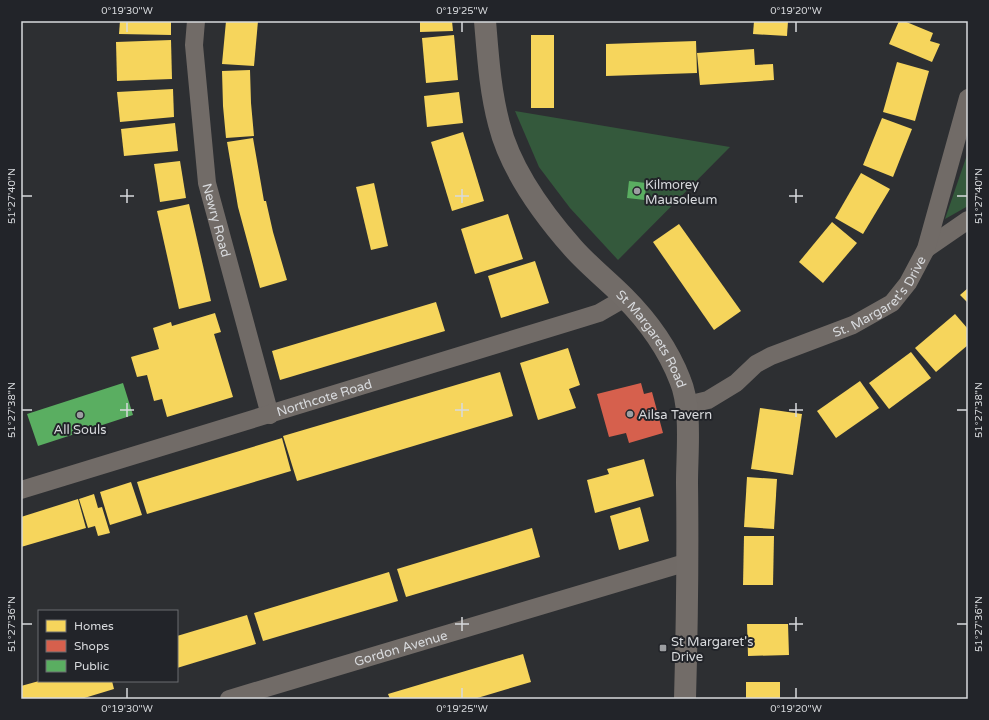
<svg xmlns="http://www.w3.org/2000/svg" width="989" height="720" viewBox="0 0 989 720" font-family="'Varela Round',sans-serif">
<rect width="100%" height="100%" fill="#2d2f32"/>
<!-- green -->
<g fill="#34593c">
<polygon points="515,111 730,147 618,260 570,208 539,167"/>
<polygon points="968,152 968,206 945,219"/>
</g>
<!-- homes -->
<g fill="#f6d55c">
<polygon points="120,21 171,21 171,35 119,34"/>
<polygon points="226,21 258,21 254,66 222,64"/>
<polygon points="420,21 452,21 453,31 420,32"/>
<polygon points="754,21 788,21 787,36 753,34"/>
<polygon points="899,21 904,21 933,33 930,41 940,44 932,62 889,44"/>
<polygon points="454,35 458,80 426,83 422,38"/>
<rect x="531" y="35" width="23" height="73"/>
<polygon points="171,40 172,79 117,81 116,42"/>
<polygon points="696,41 697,73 606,76 606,44"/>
<polygon points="754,49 755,65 773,64 774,80 700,85 697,53"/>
<polygon points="897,62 929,71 915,121 883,112"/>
<polygon points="250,70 251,103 254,136 226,138 223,106 222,71"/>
<polygon points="173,89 174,117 120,122 117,92"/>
<polygon points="459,92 463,123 427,127 424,96"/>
<polygon points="882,118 912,129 893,177 863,165"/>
<polygon points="175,123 178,151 124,156 121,129"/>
<polygon points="463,132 484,201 452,211 431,142"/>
<polygon points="253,138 264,201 266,201 273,232 287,280 260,288 238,207 227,142"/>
<polygon points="180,161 186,198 160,202 154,164"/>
<polygon points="861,173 890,189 863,234 835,218"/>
<polygon points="374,183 388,246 371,250 356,187"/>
<polygon points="189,204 211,301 179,309 157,211"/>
<polygon points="508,214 523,259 475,274 461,229"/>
<polygon points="832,222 857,243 823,283 799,262"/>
<polygon points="679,224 741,311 714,330 653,242"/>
<polygon points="535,261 549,303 501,318 488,276"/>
<polygon points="968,288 968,303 960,295"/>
<polygon points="436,302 445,331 280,380 272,351"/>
<polygon points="215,313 221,332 214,334 233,397 167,417 162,399 154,401 147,375 137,377 131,357 159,349 153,328 171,322 172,326"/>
<polygon points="955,314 968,329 968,345 936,372 915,348"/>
<polygon points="568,348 580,385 569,389 576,408 538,420 520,363"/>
<polygon points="911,352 931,378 889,409 869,383"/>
<polygon points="500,372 513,416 297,481 283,436"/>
<polygon points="860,381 879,408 836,438 817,411"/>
<polygon points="760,408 802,414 793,475 751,469"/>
<polygon points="282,438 291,471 147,514 137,482"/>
<polygon points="644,459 654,496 595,513 587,480 609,474 607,469"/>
<polygon points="747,477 777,479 774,529 744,527"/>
<polygon points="131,482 142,515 110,525 100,492"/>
<polygon points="94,494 98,508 102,507 110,533 98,536 95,526 88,528 79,499"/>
<polygon points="78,499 86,528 21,547 21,517"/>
<polygon points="640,507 649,541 619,550 610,516"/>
<polygon points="532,528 540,557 406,597 397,569"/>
<polygon points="744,536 774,536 773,585 743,585"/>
<polygon points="389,572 398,601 263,641 254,613"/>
<polygon points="247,615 256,644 177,668 177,636"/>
<polygon points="747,624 788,624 789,655 748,656"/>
<polygon points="523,654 531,682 474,699 390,699 388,694"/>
<polygon points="39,681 112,681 114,689 81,699 21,699 21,686"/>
<rect x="746" y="682" width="34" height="17"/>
</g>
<!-- shops -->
<polygon fill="#d6604d" points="641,383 644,394 652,392 663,433 629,443 626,433 609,437 597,394"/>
<!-- public -->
<g fill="#5aae61">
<polygon points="629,181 646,183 645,200 627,198"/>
<polygon points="123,383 133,415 38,446 27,414"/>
</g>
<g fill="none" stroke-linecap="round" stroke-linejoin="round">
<!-- street -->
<g stroke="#716b67" stroke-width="18">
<path id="s1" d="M196,21L194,45L207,183L270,415"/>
<polyline points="926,249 968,220"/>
<path id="s2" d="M687,405L708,400L736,383L756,364L771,356L853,325L892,303L908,283L926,249L968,98"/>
<path id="s3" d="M21,490L583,318L599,313L625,298"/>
<path id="s4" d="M229,699L688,562"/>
</g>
<!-- primary -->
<path stroke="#726c68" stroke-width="22" id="s5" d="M485,21C488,56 490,90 499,124C510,168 543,214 573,248C588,265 607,280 624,297C647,320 668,349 680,380C692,408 687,452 687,483C688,555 687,627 685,699"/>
</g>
<!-- ticks -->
<path fill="none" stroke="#d8dadd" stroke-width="1.5" d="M127,22V32M462,22V32M796,22V32M127,189V203M462,189V203M796,189V203M22,196H32M120,196H134M455,196H469M789,196H803M957,196H967M127,403V417M462,403V417M796,403V417M22,410H32M120,410H134M455,410H469M789,410H803M957,410H967M462,617V631M796,617V631M22,624H32M455,624H469M789,624H803M957,624H967M127,688V698M462,688V698M796,688V698"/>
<!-- markers -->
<g fill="#9c9ea1" stroke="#222429" stroke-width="1.5">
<circle cx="637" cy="191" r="4"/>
<circle cx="630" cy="414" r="4"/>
<circle cx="80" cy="415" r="4"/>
<rect x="659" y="644" width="8" height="8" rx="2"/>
</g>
<g text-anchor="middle" stroke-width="4" stroke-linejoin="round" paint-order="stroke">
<!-- poi labels -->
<g font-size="13" fill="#d8dadd" stroke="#222429" text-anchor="start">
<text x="645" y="189">Kilmorey<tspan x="645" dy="15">Mausoleum</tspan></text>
<text x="638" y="419">Ailsa Tavern</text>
<text x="80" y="434" text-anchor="middle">All Souls</text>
<text x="671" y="646">St Margaret's<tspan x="671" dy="15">Drive</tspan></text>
</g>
<!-- street labels -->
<g font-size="13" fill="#d8dadd" stroke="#222429">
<text dy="5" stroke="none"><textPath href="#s1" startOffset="201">Newry Road</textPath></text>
<text dy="5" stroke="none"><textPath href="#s2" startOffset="226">St. Margaret's Drive</textPath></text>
<text dy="5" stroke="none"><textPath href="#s5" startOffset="371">St Margarets Road</textPath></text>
<text dy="5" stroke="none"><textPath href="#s3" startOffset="317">Northcote Road</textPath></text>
<text dy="5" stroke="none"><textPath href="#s4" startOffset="179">Gordon Avenue</textPath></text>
</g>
</g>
<!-- border -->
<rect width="989" height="720" fill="none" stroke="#222429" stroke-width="44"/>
<!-- legend -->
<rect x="38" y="610" width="140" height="72" fill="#222429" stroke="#6b6d71"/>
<rect x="46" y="620" width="20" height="12" fill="#f6d55c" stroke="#6b6d71"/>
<text x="74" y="630" font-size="12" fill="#d8dadd">Homes</text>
<rect x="46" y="640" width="20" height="12" fill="#d6604d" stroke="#6b6d71"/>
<text x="74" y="650" font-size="12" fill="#d8dadd">Shops</text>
<rect x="46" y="660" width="20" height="12" fill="#5aae61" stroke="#6b6d71"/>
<text x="74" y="670" font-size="12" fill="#d8dadd">Public</text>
<rect x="22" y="22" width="945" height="676" fill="none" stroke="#d8dadd" stroke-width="1.5"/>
<g font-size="10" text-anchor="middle" fill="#d8dadd">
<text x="127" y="14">0°19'30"W</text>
<text x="462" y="14">0°19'25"W</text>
<text x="796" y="14">0°19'20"W</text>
<text transform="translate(11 196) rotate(-90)" y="4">51°27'40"N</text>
<text transform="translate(978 196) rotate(-90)" y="4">51°27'40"N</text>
<text transform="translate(11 410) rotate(-90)" y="4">51°27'38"N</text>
<text transform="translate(978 410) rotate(-90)" y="4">51°27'38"N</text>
<text transform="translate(11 624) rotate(-90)" y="4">51°27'36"N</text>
<text transform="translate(978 624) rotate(-90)" y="4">51°27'36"N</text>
<text x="127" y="712">0°19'30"W</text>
<text x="462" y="712">0°19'25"W</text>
<text x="796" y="712">0°19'20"W</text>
</g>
</svg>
